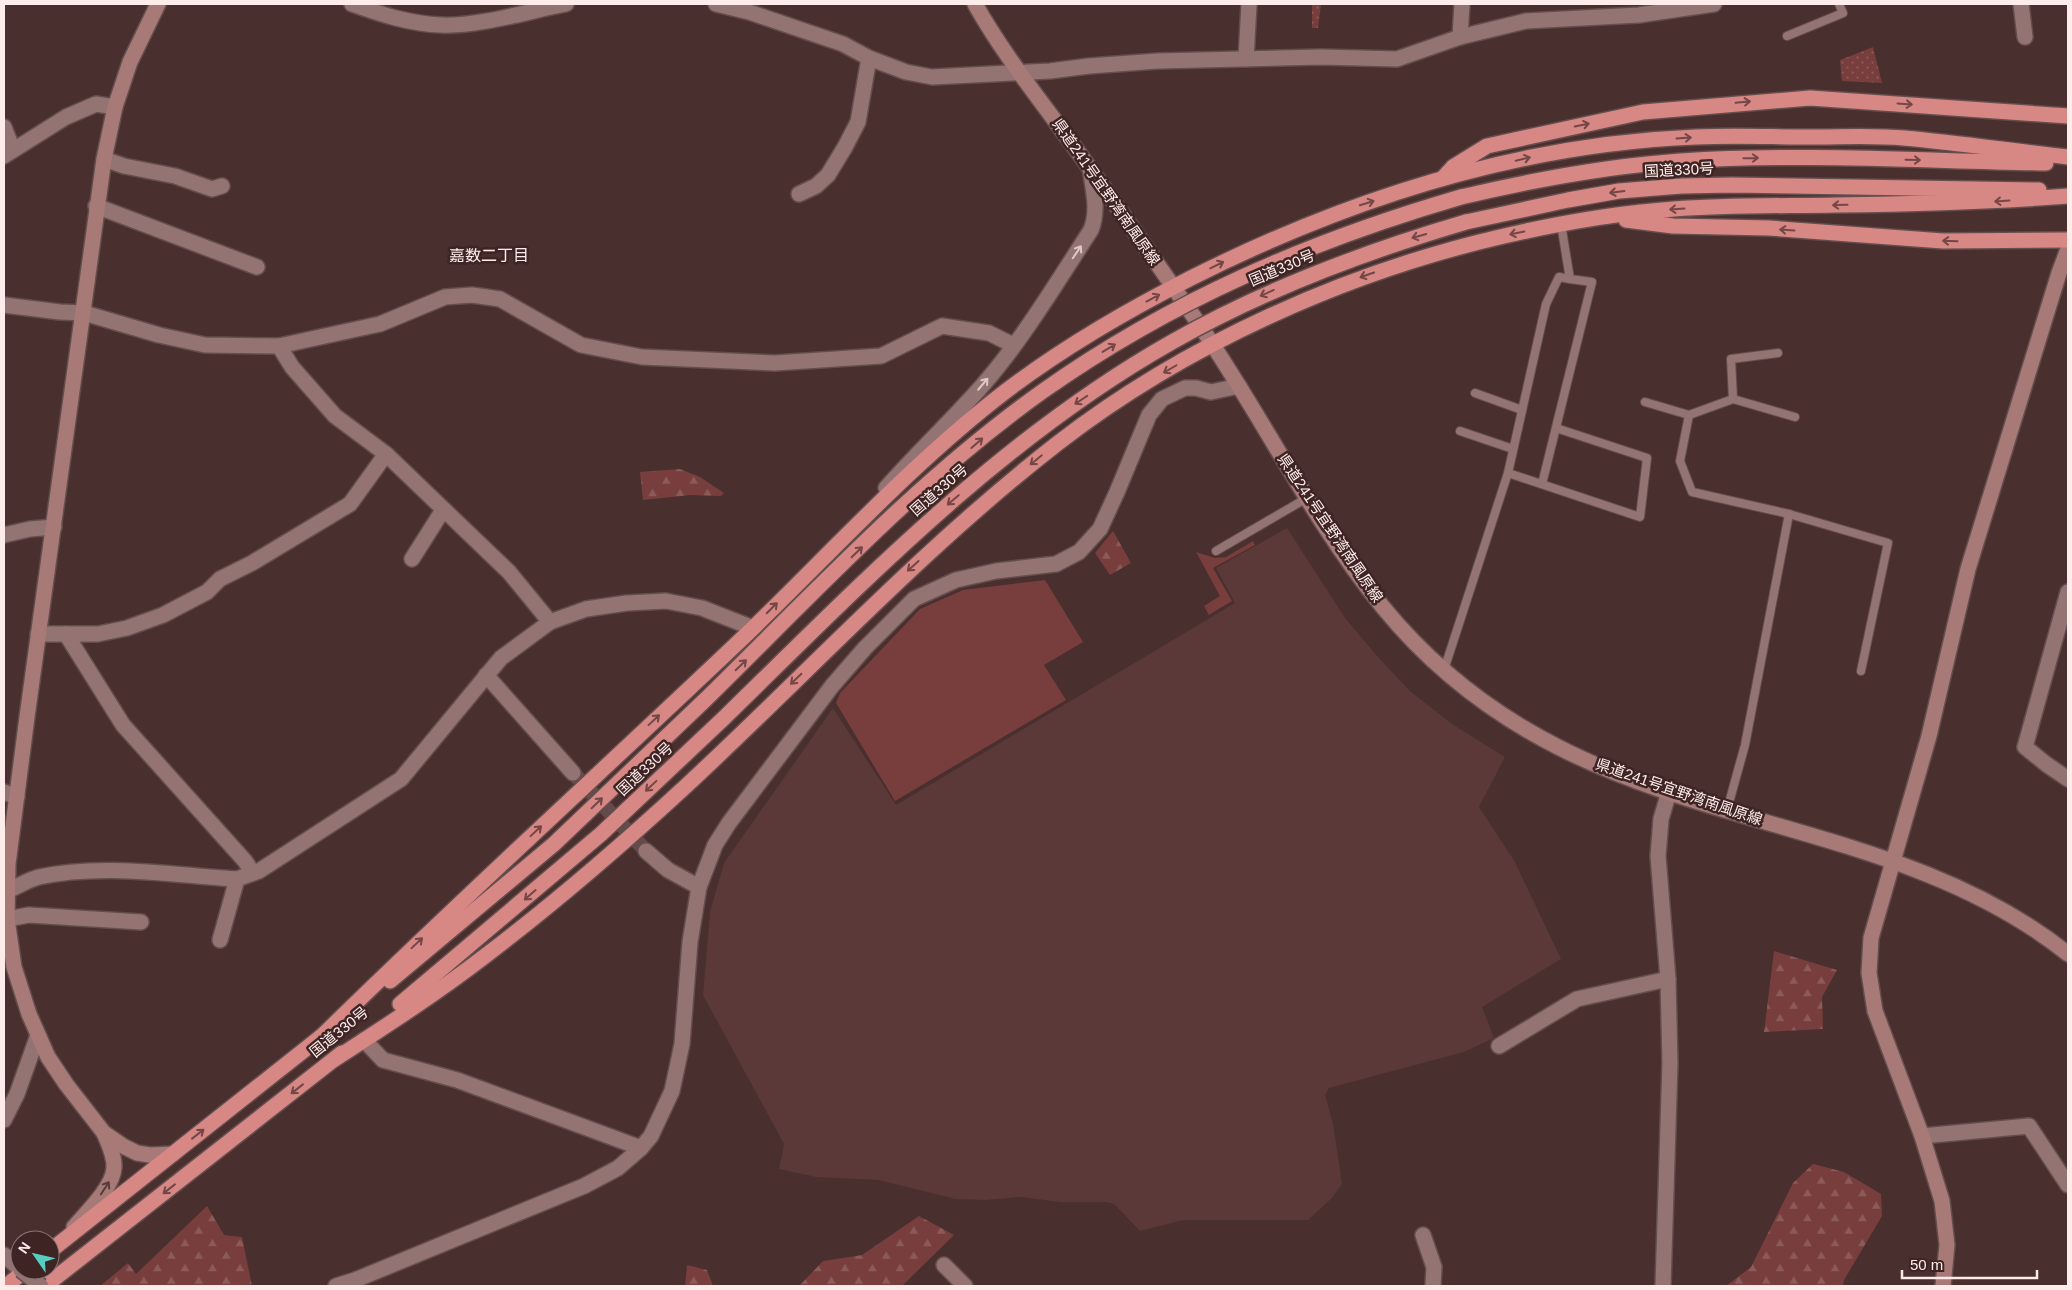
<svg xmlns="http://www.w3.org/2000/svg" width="2072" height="1290" viewBox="0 0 2072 1290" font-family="Arial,'Noto Sans JP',sans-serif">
<defs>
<pattern id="forest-firs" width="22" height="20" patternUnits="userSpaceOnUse" patternTransform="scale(1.25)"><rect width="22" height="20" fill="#773e3d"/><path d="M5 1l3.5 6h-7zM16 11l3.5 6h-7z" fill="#8b5a59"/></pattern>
<pattern id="park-dots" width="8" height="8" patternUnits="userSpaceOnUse" patternTransform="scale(1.25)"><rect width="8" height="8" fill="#773e3d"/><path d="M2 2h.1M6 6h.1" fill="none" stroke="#8b5a59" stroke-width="1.8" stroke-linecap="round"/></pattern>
</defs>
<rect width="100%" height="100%" fill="#492f2d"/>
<!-- built -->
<polygon fill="#5a3938" points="1287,528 1345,618 1378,657 1410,691 1452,724 1505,757 1479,807 1515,862 1561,959 1482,1007 1494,1038 1464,1052 1329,1088 1325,1095 1333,1123 1342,1184 1332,1198 1308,1220 1183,1220 1140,1231 1114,1204 1106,1202 1060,1202 1021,1197 984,1200 956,1199 878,1180 816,1177 779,1169 784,1144 703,995 710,912 724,863 833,708 896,805 1235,603 1216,568"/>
<!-- grass -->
<g fill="#773e3d">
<polygon points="1253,541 1255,545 1213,568 1232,601 1209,615 1204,606 1220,596 1196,552 1215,558 1226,557"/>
<polygon points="1045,580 1083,642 1044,665 1066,700 895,801 836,703 840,693 920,609 963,590"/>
</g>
<!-- forest -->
<g fill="url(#forest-firs)">
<polygon points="680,469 700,477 724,493 721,496 691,495 643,500 640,472"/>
<polygon points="1113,531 1131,563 1110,575 1095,553"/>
<polygon points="1774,951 1837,970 1822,997 1823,1029 1764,1032"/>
<polygon points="1813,1164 1844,1172 1881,1194 1882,1216 1844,1280 1843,1286 1726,1286 1751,1267 1793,1183"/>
<polygon points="207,1206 224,1235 242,1237 252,1286 100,1286 128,1263 136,1274"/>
<polygon points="919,1216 954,1235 902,1286 799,1286 823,1261 862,1255"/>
<polygon points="687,1265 707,1270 713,1286 685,1286"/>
</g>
<!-- park -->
<g fill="url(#park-dots)">
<polygon points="1312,4 1321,4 1318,28 1312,28"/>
<polygon points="1873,47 1882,83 1842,81 1840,60"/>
</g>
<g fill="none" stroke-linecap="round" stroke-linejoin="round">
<!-- street-tunnel -->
<polyline stroke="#644b4a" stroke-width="15" stroke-dasharray="15 8" stroke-linecap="butt" points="573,773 646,851"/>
<!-- lane casing -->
<g stroke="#644e4d" stroke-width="10">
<g id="lane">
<polyline points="1787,36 1843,13 1839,4"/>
<polyline points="1475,393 1522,410"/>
<polyline points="1733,399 1795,417"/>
<polyline points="1645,402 1689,415"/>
<polyline points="1460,431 1513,449"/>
<polyline points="1508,473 1640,517 1647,458 1556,428"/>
<polyline points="1542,484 1592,282 1570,279 1561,224"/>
<polyline points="1789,514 1888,543 1861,671"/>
<polyline points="1216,551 1307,498"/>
<polyline points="1444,670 1508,473 1546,304 1559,277 1570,279"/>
<polyline points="1727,810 1745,745 1789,514 1692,492 1680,461 1689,415 1733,399 1731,359 1778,353"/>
</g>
</g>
<!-- street casing -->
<g stroke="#644e4d" stroke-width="18">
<g id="street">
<path d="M352,4C380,14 410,24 441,25C477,27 529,11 566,4"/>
<polyline points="716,4 749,12 843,44 869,58 906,72 932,77 1050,71 1089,66 1158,61 1321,57 1397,59 1460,37 1526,21 1639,15 1714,4"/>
<polyline points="2021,4 2025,37"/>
<polyline points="1460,37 1462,4"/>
<polyline points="1246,59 1249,4"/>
<polyline points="4,127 13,150"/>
<polyline points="4,156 66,117 96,104 115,107"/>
<polyline points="104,159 124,166 175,176 212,189 222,186"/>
<polyline points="799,194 816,186 828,175 845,147 858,122 869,58"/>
<polyline points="96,206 257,267"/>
<polyline points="4,305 60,312 84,313 159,335 205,345 279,346 380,324 445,297 472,295 500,299 581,345 642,357 775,363 881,356 942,326 989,333 1013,345"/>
<polyline points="279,346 292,367 335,416 386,454 509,572 550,622"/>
<path d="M886,488C917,453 951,421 982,386C1023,339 1057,282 1091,230C1099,210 1093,189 1090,168"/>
<polyline points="4,535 30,529 54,527"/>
<polyline points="412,559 443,510"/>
<polyline points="2068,592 2025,747 2046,764 2068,779"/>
<polyline points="38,634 98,634 127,628 163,615 207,592 220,579 252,563 350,504 386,454"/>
<polyline points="66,634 123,725 245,861 253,873"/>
<polyline points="486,675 573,773"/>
<polyline points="4,792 17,797"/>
<polyline points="646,851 668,870 699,887"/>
<path d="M4,892C16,888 27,880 39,877C102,863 173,875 237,879L259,871L401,779L501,658L550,622L586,609L627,603L666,601L702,608L753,628"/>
<polyline points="7,919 29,915 141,922"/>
<polyline points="220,940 237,879"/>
<polyline points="364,1040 383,1060 457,1080 641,1148"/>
<polyline points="1499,1046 1577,999 1668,979"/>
<polyline points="4,1120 17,1094 38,1035"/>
<polyline points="1922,1136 2029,1126 2068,1185"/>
<polyline points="1423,1235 1434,1267 1433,1286"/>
<polyline points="4,1255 20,1269"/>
<polyline points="944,1265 965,1286"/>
<polyline points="336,1286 355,1280 584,1186 618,1168 641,1148 651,1136 672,1091 682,1044 690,942 699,887 715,845 729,823 832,686 865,648 914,599 956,580 996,571 1056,564 1079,552 1100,529 1117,492 1149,415 1162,399 1185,388 1196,388 1211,392 1239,386"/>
<polyline points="1663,1286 1670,1063 1668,979 1658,856 1661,819 1669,792"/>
</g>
</g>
<!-- secondary casing -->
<g stroke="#644e4d" stroke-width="18">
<g id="secondary">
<polyline points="158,4 130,62 115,107 104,159 27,717 8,864 7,919 14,967 29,1014 48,1057 66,1084 104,1133 123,1146 137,1153 150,1155 173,1154"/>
<path d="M975,4C1002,52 1037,96 1070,141C1112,198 1152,256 1192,314C1259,409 1309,516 1382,606C1430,665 1491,713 1558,747C1722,831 1921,836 2068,954"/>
<path d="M74,1227C87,1212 113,1187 114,1168C115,1156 108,1143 104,1133"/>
<polyline points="1943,1286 1947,1245 1942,1201 1922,1136 1875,1011 1869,973 1871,938 1929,736 1968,569 2059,273 2068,249"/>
</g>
</g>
<!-- highway casing -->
<g stroke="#644e4d" stroke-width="18">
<g id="highway">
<polyline points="1443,178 1453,167 1487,146 1643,112 1810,98 2068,116"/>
<path d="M1461,197C1533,180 1607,166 1681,161C1802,153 1924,161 2046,163"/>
<polyline points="1626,220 1673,226 1769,228 1943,241 2068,240"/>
<polyline points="1466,222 1568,200 1619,191 1681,186 1732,185 2039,190"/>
<polyline points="390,981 554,844 706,699"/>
<polyline points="400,1004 601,834 725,717"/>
<path d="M320,1038C460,900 606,768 749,632C833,551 912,463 1006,391C1064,347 1126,311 1191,278C1348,199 1520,144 1696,137C1734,135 1772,137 1810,137C1841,137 1873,135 1904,138C1959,143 2013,151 2068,157"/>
<path d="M335,1059C386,1026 437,993 485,956C555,903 622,845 686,786C810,671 924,547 1058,443C1186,344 1347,272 1504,236C1560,223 1617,213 1674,209C1728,205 1782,206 1836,205C1914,204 1991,202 2068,196"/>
<polyline points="50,1251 327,1032"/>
<polyline points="6,1286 26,1270"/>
<polyline points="45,1286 342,1053"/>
</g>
</g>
<!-- lane -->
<use href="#lane" stroke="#937472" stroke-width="8"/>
<!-- street -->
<use href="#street" stroke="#937472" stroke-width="15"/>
<!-- secondary -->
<use href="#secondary" stroke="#a77a77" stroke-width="15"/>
<!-- highway -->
<use href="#highway" stroke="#d78784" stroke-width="15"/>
<!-- street-bridge casing -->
<g stroke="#644e4d" stroke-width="18" stroke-linecap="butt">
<polyline id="street-bridge" points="21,1270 41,1286"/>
</g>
<!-- highway-bridge casing -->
<g stroke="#644e4d" stroke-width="18" stroke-linecap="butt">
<g id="highway-bridge">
<path d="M706,699C814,593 919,479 1043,391C1172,300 1310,241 1461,197"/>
<path d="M725,717C864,581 1002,438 1172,342C1265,289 1364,252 1466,222"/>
</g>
</g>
<!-- street-bridge -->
<use href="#street-bridge" stroke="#937472" stroke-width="15"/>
<!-- highway-bridge -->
<use href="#highway-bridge" stroke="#d78784" stroke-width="15"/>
</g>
<!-- one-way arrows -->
<defs><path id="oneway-shaft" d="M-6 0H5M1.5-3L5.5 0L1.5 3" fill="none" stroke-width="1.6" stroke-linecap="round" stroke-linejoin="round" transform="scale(1.25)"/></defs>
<g stroke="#744746">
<use href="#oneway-shaft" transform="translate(1743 102) rotate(-5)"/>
<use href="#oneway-shaft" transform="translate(1905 104) rotate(4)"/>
<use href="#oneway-shaft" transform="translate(1582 125) rotate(-12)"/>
<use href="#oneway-shaft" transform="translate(1684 138) rotate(-4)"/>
<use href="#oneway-shaft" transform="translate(1751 158) rotate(-1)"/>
<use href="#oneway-shaft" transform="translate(1523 159) rotate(-13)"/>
<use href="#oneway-shaft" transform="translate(1913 160) rotate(1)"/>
<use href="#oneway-shaft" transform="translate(1617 192) rotate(173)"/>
<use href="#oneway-shaft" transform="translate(2002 201) rotate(176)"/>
<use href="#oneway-shaft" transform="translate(1367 203) rotate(-17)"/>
<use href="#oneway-shaft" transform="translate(1840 205) rotate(179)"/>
<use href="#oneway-shaft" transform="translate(1677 209) rotate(176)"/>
<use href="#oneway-shaft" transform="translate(1787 230) rotate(-176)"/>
<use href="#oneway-shaft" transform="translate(1517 233) rotate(169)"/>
<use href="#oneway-shaft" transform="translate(1419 236) rotate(164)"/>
<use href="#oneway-shaft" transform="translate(1950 241) rotate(-178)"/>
<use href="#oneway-shaft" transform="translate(1217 265) rotate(-26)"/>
<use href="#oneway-shaft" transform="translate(1367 275) rotate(161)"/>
<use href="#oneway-shaft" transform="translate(1267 293) rotate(156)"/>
<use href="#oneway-shaft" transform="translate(1153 298) rotate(-28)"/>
<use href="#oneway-shaft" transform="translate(1109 348) rotate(-31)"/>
<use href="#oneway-shaft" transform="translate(1170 369) rotate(150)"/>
<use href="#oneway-shaft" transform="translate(1081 400) rotate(146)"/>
<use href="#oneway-shaft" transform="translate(977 443) rotate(-41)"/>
<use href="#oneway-shaft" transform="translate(1036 460) rotate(141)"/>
<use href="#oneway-shaft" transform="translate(953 500) rotate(140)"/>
<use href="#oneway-shaft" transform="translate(857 552) rotate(-44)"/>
<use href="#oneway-shaft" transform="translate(913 566) rotate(138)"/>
<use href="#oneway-shaft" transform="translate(772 608) rotate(-45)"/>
<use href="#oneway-shaft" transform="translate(741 665) rotate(-44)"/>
<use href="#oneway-shaft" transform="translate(796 679) rotate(136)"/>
<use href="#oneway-shaft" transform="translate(654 720) rotate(-43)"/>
<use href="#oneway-shaft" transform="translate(651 786) rotate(137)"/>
<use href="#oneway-shaft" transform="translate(597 803) rotate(-44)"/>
<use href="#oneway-shaft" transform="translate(536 831) rotate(-43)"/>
<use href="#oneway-shaft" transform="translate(530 895) rotate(139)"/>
<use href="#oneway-shaft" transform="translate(417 943) rotate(-43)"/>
<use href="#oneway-shaft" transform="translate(297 1089) rotate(142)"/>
<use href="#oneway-shaft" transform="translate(198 1134) rotate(-38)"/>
<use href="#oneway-shaft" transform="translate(169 1189) rotate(142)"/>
</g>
<g stroke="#dec8c7">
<use href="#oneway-shaft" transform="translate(1077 252) rotate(-56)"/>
<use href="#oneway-shaft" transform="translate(983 384) rotate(-50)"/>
</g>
<use stroke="#583a39" href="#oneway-shaft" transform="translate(105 1188) rotate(-57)"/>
<g text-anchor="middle" stroke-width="5" stroke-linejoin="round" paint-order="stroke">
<!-- street labels -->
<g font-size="15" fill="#feeceb" stroke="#3e2524">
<text transform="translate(1679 170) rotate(-3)" y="5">国道330号</text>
<text transform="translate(1106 192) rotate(55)" y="5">県道241号宜野湾南風原線</text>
<text transform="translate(1282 268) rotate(-23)" y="5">国道330号</text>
<text transform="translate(939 490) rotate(-41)" y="5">国道330号</text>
<text transform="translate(1330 528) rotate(56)" y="5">県道241号宜野湾南風原線</text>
<text transform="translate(645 769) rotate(-43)" y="5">国道330号</text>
<text transform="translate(1679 792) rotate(19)" y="5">県道241号宜野湾南風原線</text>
<text transform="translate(339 1032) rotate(-39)" y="5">国道330号</text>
</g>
<!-- neighbourhood labels -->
<g font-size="16" fill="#feeceb" stroke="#3e2524">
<text x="489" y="261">嘉数二丁目</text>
</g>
</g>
<!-- border -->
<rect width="2072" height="1290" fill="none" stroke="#feeceb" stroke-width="10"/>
<!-- north arrow -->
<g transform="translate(35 1255) rotate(304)"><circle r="24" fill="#3e2524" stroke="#8b7574"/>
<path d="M0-4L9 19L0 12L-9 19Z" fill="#57cec2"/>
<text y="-8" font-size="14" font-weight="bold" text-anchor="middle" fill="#feeceb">N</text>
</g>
<!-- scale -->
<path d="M1902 1270v8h135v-8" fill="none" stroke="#feeceb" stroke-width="2.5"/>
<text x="1910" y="1270" font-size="15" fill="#feeceb" stroke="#3e2524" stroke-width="4" paint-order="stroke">50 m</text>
</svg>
